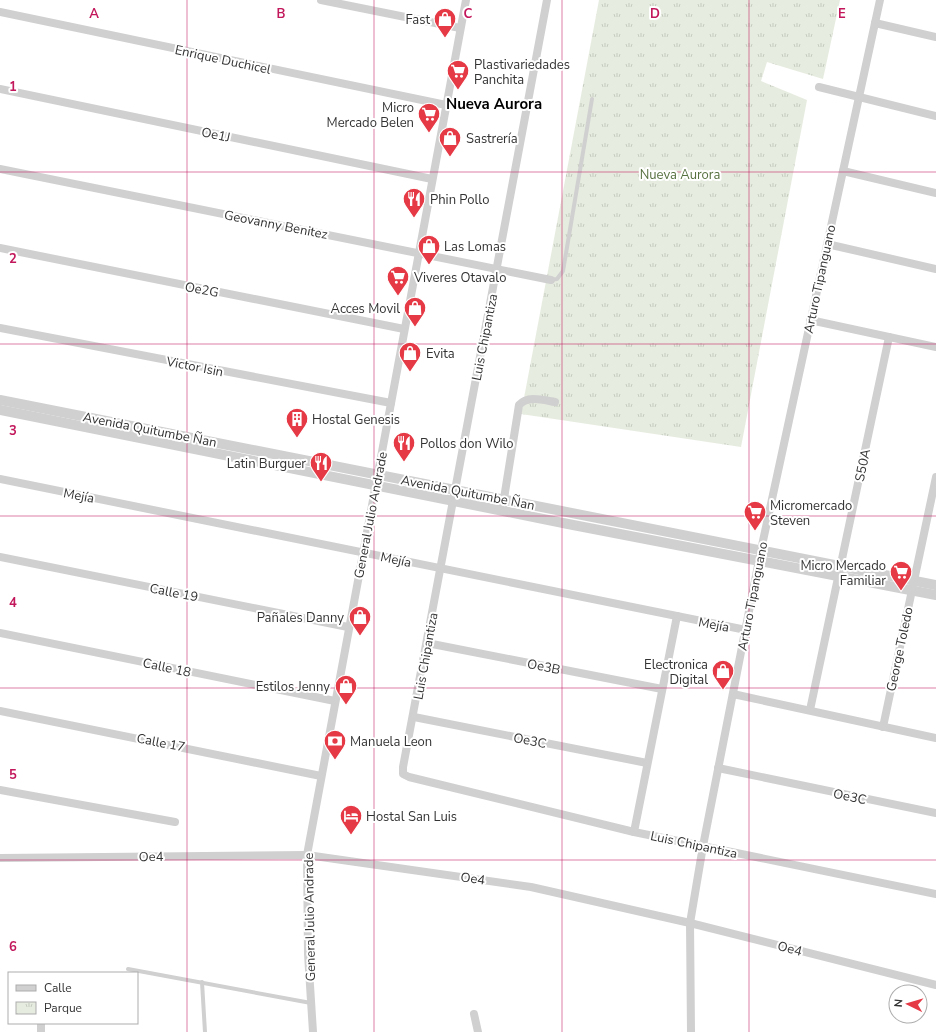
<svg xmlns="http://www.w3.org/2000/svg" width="936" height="1032" viewBox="0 0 936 1032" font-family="'Nunito Sans',sans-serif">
<defs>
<pattern id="park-tufts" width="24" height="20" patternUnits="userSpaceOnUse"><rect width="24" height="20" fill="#e6ecdf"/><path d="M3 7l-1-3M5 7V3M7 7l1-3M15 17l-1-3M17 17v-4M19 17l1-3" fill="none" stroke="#c6cbc0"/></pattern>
</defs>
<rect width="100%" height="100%" fill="#fff"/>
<!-- park -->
<polygon fill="url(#park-tufts)" points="599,0 840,0 823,79 767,62 761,81 807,100 741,447 521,414"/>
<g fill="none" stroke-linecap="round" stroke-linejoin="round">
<!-- service -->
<g stroke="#d0d0d0" stroke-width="4">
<polyline points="551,280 557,279 563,271 592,99"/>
<polyline points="128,969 311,1003"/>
<polyline points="202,982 205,1032"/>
</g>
<!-- minor -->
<g stroke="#d0d0d0" stroke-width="8">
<polyline points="321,0 460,28"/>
<polyline points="547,0 403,767 403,774 409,777 634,832 936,894"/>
<polyline points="0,12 446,105"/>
<polyline points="875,23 936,37"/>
<polyline points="819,87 936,116"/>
<polyline points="0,89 432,179"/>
<polyline points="0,169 551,280"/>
<polyline points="843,171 936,193"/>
<polyline points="827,244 936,269"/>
<polyline points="0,248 404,329"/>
<polyline points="810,320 936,347"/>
<polyline points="0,328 391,403"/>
<polyline points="0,479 746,630"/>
<path d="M502,511L519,405C528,395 543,400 555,402"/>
<polyline points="0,557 348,627"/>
<polyline points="0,633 335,701"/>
<polyline points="427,643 662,689"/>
<polyline points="733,694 936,738"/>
<polyline points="810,710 889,337"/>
<polyline points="0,711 321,776"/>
<polyline points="414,717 647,763"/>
<polyline points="883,727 936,477"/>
<polyline points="718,768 936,813"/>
<polyline points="0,790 175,822"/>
<polyline points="634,832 677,616"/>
<polyline points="0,858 307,855 531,887 690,923 936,985"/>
<polyline points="474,1014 478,1032"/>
<polyline points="41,1023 41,1032"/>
<polyline points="313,1032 308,954 307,855 466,0"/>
<polyline points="691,1032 690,923 703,846 761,550 880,0"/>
</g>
<!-- tertiary -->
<g stroke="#d0d0d0" stroke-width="10">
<polyline points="0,400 936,585"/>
<polyline points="0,410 568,524 936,595"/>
</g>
</g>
<!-- grid -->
<path fill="none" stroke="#c2185b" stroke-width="1" stroke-opacity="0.55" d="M187,0V1032M374,0V1032M562,0V1032M749,0V1032M0,172H936M0,344H936M0,516H936M0,688H936M0,860H936"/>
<!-- icons -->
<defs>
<g id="shop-pin" transform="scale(1.15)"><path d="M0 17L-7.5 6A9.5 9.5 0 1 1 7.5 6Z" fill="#e63946" stroke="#fff"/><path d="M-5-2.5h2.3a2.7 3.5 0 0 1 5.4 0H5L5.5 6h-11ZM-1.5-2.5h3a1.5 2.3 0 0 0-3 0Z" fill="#fff"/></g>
<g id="supermarket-pin" transform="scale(1.15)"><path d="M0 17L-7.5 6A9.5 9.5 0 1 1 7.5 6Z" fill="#e63946" stroke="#fff"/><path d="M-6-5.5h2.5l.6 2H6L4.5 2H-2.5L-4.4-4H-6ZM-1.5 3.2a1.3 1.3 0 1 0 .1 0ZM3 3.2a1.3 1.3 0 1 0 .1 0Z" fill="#fff"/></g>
<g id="restaurant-pin" transform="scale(1.15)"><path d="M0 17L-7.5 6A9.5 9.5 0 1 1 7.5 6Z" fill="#e63946" stroke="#fff"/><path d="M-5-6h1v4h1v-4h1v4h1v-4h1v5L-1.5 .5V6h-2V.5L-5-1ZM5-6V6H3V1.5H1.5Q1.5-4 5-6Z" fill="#fff"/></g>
<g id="building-pin" transform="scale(1.15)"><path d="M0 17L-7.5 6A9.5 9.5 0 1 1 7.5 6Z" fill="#e63946" stroke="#fff"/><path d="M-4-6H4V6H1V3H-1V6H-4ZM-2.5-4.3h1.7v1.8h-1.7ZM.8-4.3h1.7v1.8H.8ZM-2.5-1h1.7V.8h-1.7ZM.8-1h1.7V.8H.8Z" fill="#fff"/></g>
<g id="bank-pin" transform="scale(1.15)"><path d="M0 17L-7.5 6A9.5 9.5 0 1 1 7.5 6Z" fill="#e63946" stroke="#fff"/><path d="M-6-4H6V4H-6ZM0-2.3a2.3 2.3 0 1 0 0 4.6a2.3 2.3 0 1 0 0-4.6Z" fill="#fff"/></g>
<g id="hotel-pin" transform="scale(1.15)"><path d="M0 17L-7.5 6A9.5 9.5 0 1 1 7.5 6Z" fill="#e63946" stroke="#fff"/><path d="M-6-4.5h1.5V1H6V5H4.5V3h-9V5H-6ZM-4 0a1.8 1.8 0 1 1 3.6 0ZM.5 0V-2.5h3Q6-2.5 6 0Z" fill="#fff"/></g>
</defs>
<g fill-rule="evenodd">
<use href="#shop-pin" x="445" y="19"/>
<use href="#supermarket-pin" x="458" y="71"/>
<use href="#supermarket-pin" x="429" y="114"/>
<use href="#shop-pin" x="450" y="138"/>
<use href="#restaurant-pin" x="414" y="199"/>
<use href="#shop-pin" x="429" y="246"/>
<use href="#supermarket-pin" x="398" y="277"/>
<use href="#shop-pin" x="415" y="308"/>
<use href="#shop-pin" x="410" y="353"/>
<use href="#building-pin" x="297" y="419"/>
<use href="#restaurant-pin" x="404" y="443"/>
<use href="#restaurant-pin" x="321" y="463"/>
<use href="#supermarket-pin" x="755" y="512"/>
<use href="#supermarket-pin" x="901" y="572"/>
<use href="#shop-pin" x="360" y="617"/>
<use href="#shop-pin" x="723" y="671"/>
<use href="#shop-pin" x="346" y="686"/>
<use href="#bank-pin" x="335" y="741"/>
<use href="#hotel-pin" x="351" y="816"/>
</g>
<g text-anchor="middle" stroke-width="4" stroke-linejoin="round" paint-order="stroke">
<!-- poi labels -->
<g font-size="13" fill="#333" stroke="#fff" text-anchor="start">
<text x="430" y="24" text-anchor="end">Fast</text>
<text x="474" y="69">Plastivariedades<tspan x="474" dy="15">Panchita</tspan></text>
<text x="414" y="112" text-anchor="end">Micro<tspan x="414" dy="15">Mercado Belen</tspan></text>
<text x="466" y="143">Sastrería</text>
<text x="430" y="204">Phin Pollo</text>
<text x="444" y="251">Las Lomas</text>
<text x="414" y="282">Viveres Otavalo</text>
<text x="400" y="313" text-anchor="end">Acces Movil</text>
<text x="426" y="358">Evita</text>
<text x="312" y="424">Hostal Genesis</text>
<text x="420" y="448">Pollos don Wilo</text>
<text x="306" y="468" text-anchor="end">Latin Burguer</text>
<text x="770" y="510">Micromercado<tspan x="770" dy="15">Steven</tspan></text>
<text x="886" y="570" text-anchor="end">Micro Mercado<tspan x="886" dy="15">Familiar</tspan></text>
<text x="344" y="622" text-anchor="end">Pañales Danny</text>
<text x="708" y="669" text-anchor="end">Electronica<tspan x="708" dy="15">Digital</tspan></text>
<text x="330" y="691" text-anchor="end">Estilos Jenny</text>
<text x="350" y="746">Manuela Leon</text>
<text x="366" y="821">Hostal San Luis</text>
</g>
<!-- street labels -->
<g font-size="13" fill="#333" stroke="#fff">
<text transform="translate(223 59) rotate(12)" y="5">Enrique Duchicel</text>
<text transform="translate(216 134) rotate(12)" y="5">Oe1J</text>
<text transform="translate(276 224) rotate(11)" y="5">Geovanny Benitez</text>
<text transform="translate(819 279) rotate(-78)" y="5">Arturo Tipanguano</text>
<text transform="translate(202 289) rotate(11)" y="5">Oe2G</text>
<text transform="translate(484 337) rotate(-79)" y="5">Luis Chipantiza</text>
<text transform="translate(195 366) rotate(11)" y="5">Victor Isin</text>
<text transform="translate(150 429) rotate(11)" y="5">Avenida Quitumbe Ñan</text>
<text transform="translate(862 465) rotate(-78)" y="5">S50A</text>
<text transform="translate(468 492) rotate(11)" y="5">Avenida Quitumbe Ñan</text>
<text transform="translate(79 495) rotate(11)" y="5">Mejía</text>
<text transform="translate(370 515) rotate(-79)" y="5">General Julio Andrade</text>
<text transform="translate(396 559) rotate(12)" y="5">Mejía</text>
<text transform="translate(174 592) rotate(11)" y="5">Calle 19</text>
<text transform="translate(752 596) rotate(-79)" y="5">Arturo Tipanguano</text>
<text transform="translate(714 624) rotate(11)" y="5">Mejía</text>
<text transform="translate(899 649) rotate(-78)" y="5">George Toledo</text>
<text transform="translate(425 656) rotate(-80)" y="5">Luis Chipantiza</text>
<text transform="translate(544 666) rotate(11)" y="5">Oe3B</text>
<text transform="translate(167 667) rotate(12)" y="5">Calle 18</text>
<text transform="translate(530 740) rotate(11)" y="5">Oe3C</text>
<text transform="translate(161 742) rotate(11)" y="5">Calle 17</text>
<text transform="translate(850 796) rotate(12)" y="5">Oe3C</text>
<text transform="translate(694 844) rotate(12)" y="5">Luis Chipantiza</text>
<text transform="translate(151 856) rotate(-1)" y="5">Oe4</text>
<text transform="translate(473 878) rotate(8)" y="5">Oe4</text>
<text transform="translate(309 917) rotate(-91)" y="5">General Julio Andrade</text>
<text transform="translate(790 948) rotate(14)" y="5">Oe4</text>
</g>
<!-- park labels -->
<g font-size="13" fill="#56703f" stroke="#fff">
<text x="680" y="179">Nueva Aurora</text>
</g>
<!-- quarter labels -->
<g font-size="15" font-weight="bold" fill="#000" stroke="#fff">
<text x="494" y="109">Nueva Aurora</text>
</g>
</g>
<g font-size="13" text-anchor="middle" font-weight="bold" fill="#c2185b" stroke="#fff" stroke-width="4" stroke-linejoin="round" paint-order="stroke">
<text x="94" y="18">A</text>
<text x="281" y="18">B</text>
<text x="468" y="18">C</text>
<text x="655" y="18">D</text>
<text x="842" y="18">E</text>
<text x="13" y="91">1</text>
<text x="13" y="263">2</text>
<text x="13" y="435">3</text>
<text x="13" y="607">4</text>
<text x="13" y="779">5</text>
<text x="13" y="951">6</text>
</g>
<!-- legend -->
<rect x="8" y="972" width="130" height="52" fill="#ffffff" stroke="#adadad"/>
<rect x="16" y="985" width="20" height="6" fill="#d0d0d0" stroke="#adadad"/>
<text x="44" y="992" font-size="12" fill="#333333">Calle</text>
<rect x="16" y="1002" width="20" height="12" fill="url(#park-tufts)" stroke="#adadad"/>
<text x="44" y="1012" font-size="12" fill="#333333">Parque</text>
<!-- north arrow -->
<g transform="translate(908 1004) rotate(275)"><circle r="19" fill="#ffffff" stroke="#adadad"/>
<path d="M0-3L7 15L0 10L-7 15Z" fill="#e63946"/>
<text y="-6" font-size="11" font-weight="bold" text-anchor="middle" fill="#333333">N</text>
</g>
</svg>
